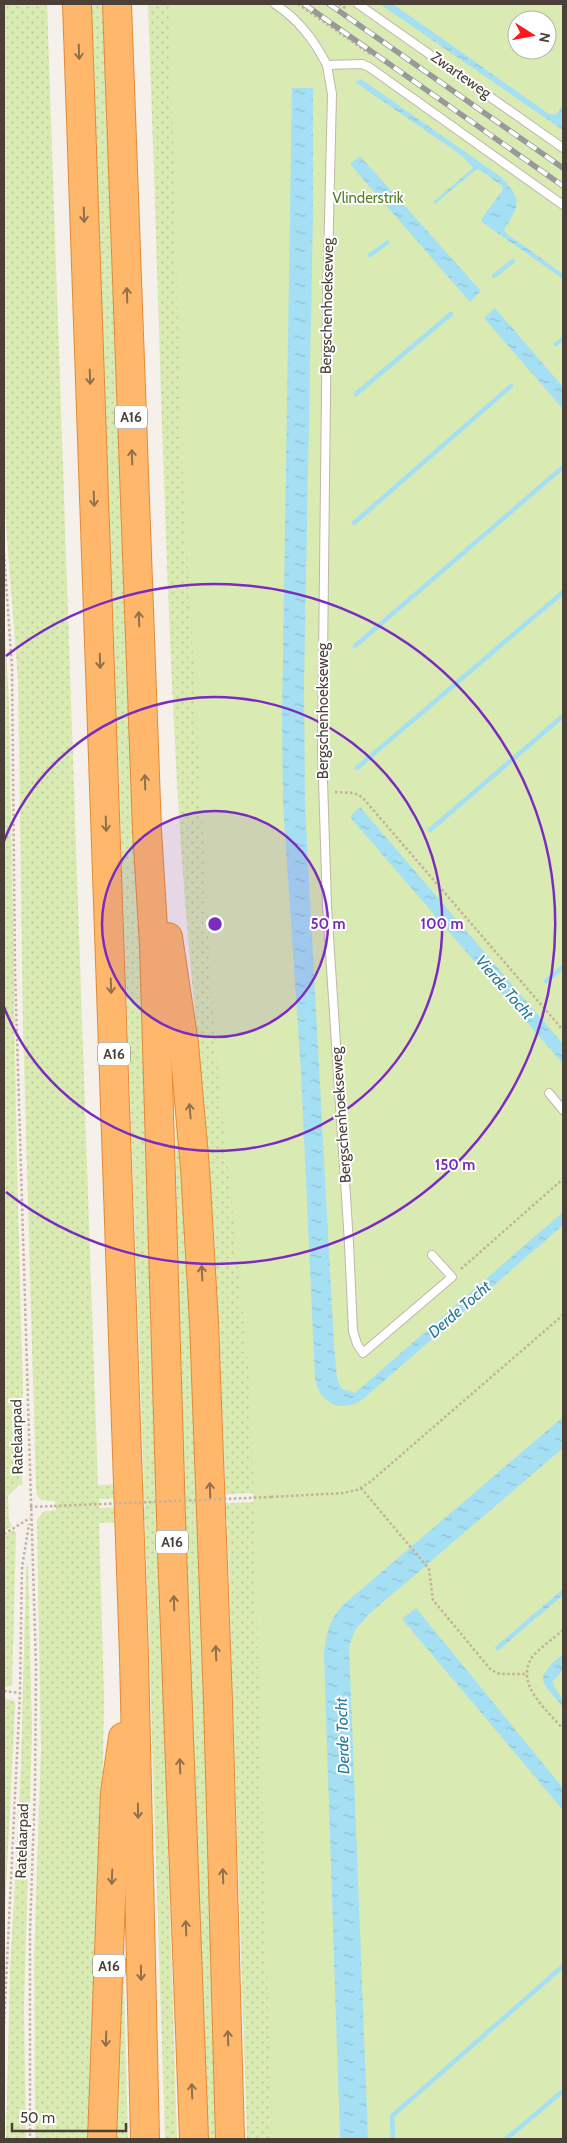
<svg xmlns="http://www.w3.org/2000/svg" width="567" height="2143" viewBox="0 0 567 2143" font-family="Cabin,sans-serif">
<defs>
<pattern id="grass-dots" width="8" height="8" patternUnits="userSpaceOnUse" patternTransform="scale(1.25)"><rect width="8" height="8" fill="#d9eab2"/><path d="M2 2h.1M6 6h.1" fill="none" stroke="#bcca9a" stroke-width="1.8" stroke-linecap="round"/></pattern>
<pattern id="water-ripples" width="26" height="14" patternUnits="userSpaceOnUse" patternTransform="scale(1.25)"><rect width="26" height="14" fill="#a5dff3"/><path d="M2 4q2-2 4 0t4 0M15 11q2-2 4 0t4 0" fill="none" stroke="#90c0d1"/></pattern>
</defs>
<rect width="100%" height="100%" fill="#f5f0ea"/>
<!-- grass -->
<g fill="url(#grass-dots)" fill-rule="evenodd">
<path d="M4,4H47L98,1485L144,1483L91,4H104L137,914L143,1001L178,1303L174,1016L199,1481L225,1480C221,1376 218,1272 209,1168C198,1040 184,912 177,783C163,524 158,264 148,4H263L563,1225L334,1490L200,1495V1504L341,1499L340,2139H247L227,1517L200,1518L220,2139H204L158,1521L177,2139H165L145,1521L99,1523L104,1698L102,1808L87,2139H35L34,1955L41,1749L37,1520L43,1512L56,1510L55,1501L41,1500L37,1495L36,1489L23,1026L18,680L4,499ZM144,1497L145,1507L99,1508V1499Z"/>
<polygon points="4,618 9,702 17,1171 24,1432 22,1485 19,1485 8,1496 9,1521 12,1526 4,1531"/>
<polygon points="14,1530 16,1533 12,1686 4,1687 4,1536"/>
<polygon points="28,1564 32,1731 24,2008 26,2139 6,2139 10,1972 21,1768 26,1570"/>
<polygon points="4,1698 14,1701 15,1705 4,1931"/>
<polygon points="121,1861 128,2139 106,2139"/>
</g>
<!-- green -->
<path fill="#d9eab2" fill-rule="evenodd" d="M169,4H563V2139H272L250,1382L214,1031L182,461ZM517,20H547V50H517Z"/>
<!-- water -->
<g fill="url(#water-ripples)">
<polygon points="380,4 393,4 549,114 556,115 563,105 563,130"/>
<path d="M361,79L501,177C523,201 520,203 504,230L506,233L563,274V279L482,222V218L502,191L503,187L482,171L477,169L474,171L435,204L433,202L473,168L461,155L355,82Z"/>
<path d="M292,88H313V212L304,683L305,806L334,1345L337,1379L342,1389L355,1393L563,1212V1225L362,1400C339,1414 319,1402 315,1378L301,1072L283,804L282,718Z"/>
<polygon points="360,156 481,291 470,302 350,164"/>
<polygon points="495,308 563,387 563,409 484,318"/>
<polygon points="360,807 563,1044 563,1064 350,817"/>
<path d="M563,1417V1448L368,1615L355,1630L349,1646L368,2139H340L324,1656C325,1637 329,1619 343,1605Z"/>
<polygon points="563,1589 563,1595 499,1650 496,1650 495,1647"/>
<polygon points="416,1608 563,1788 563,1810 402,1619"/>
<path d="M563,1654V1670L553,1681C554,1693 563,1692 563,1707C540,1679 533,1680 563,1654Z"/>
</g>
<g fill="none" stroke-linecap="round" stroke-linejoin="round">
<!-- stream -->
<g stroke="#a5dff3" stroke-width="4.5">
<polyline points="370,255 387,243"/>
<polyline points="494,276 513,261"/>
<polyline points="556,344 563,339"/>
<polyline points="356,394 451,314"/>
<polyline points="354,523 511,386"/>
<polyline points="355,646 563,467"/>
<polyline points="357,768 563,592"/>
<polyline points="430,830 563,716"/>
<polyline points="546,981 563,967"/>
<polyline points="393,2139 392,2116 563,1966"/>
<polyline points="506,2139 563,2091"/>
</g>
<!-- lane casing -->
<g stroke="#c1b6ac" stroke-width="10">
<g id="lane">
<path d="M275,4C299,20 314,40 327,65L362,64L369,67L563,205"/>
<polyline points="358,4 563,148"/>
<polyline points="327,65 332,94 327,305 322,749 327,906 349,1243 353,1331 357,1344 363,1353 452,1277 432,1255"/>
<polyline points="549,1093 563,1110"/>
</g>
</g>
<!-- highway casing -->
<g stroke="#e38a36" stroke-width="30">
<g id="highway">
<polyline points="77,4 134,1657 145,2139"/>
<polyline points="117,4 147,830 154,945 172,1550 194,2139"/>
<polyline points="168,937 184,1044 195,1168 204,1322 218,1701 230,2139"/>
<polyline points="102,2139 115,1793 123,1737"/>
</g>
</g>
<!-- path -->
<g stroke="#c4b09c" stroke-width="2.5" stroke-dasharray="2.5 2.5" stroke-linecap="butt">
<polyline points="298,4 370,54"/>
<polyline points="339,4 347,9"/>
<polyline points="4,554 12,667 15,971 36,1666 35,1787 30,1932 30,2139"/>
<polyline points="335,792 354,793 362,797 563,1030"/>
<polyline points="461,1269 563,1179"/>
<polyline points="361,1488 429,1569 433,1600 491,1670 500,1674 526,1674"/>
<polyline points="271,1497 343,1493 357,1490 370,1482 563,1315"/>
<polyline points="30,1507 54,1506"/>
<polyline points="4,1534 30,1518"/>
<path d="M563,1630C554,1638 541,1647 533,1656C513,1683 547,1710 563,1729"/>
<polyline points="4,1691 20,1693"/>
<polyline points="4,2024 20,1693 22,1567 29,1524"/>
</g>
<!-- lane -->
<use href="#lane" stroke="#fff" stroke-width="8"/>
<!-- highway -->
<use href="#highway" stroke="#ffb86b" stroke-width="28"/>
<!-- rail casing -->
<g stroke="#999" stroke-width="5.5">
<g id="rail">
<polyline points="304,4 563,186"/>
<polyline points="329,4 563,168"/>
</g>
</g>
<!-- rail -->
<use href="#rail" stroke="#fff" stroke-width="4" stroke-dasharray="11" stroke-linecap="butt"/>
<!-- path-bridge -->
<polyline stroke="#c4b09c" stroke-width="2.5" stroke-dasharray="2.5 2.5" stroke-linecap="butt" points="54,1506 271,1497"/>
</g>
<!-- one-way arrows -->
<defs><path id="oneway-shaft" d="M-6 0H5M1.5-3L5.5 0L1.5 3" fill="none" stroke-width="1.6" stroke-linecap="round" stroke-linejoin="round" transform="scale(1.25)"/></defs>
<g stroke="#92704c">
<use href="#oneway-shaft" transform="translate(79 52) rotate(88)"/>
<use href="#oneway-shaft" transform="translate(84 215) rotate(88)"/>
<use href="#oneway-shaft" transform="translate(127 295) rotate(-92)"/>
<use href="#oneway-shaft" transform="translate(90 377) rotate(88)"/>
<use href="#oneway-shaft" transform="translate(132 457) rotate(-92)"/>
<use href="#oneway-shaft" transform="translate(94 499) rotate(88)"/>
<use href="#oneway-shaft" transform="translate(139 619) rotate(-92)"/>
<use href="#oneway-shaft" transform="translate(100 661) rotate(88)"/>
<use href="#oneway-shaft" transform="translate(145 782) rotate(-92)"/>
<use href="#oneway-shaft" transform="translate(106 824) rotate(88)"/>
<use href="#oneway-shaft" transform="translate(111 986) rotate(88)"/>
<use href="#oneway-shaft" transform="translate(190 1111) rotate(-95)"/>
<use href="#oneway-shaft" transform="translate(202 1273) rotate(-93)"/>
<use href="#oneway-shaft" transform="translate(210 1490) rotate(-92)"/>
<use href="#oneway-shaft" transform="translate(174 1603) rotate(-92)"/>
<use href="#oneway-shaft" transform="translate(216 1653) rotate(-92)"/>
<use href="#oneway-shaft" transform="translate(180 1766) rotate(-92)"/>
<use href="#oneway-shaft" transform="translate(138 1811) rotate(89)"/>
<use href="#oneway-shaft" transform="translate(223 1876) rotate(-92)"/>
<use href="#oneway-shaft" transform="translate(112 1877) rotate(92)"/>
<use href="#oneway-shaft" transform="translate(186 1928) rotate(-92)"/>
<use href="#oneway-shaft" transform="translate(141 1973) rotate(89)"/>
<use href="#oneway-shaft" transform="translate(228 2038) rotate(-92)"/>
<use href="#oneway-shaft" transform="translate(106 2039) rotate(92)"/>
<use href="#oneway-shaft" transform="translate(192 2091) rotate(-92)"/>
</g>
<!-- distance rings -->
<circle cx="215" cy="924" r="113" fill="#7b2cbf" fill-opacity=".12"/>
<g fill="none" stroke="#7b2cbf" stroke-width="2.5">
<circle cx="215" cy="924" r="113"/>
<path d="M4 841A227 227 0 1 1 4 1007"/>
<path d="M6 656A340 340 0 1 1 6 1192"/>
</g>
<g text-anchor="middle" stroke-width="4" stroke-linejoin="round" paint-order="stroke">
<!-- shield labels -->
<g fill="#fff" stroke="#807973" stroke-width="1">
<rect x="115" y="405.5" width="32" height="23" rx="4"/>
<rect x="98" y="1042.5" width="32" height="23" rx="4"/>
<rect x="156" y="1530.5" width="32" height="23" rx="4"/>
<rect x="93" y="1954.5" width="32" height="23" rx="4"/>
</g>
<g font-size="14" font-weight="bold" fill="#4a4037">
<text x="131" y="422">A16</text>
<text x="114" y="1059">A16</text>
<text x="172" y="1547">A16</text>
<text x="109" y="1971">A16</text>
</g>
<!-- street labels -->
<g font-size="15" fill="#4a4037" stroke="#fff">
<text transform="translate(461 75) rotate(35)" y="5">Zwarteweg</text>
<text transform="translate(327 306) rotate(-89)" y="5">Bergschenhoekseweg</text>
<text transform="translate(323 711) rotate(-90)" y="5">Bergschenhoekseweg</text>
<text transform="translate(341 1115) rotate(-94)" y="5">Bergschenhoekseweg</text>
<text transform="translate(17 1437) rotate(-91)" y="5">Ratelaarpad</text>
<text transform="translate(22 1841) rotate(-88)" y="5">Ratelaarpad</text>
</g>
<!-- park labels -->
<g font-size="15" fill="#557f28" stroke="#fff">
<text x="368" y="203">Vlinderstrik</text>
</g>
<!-- water labels -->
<g font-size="16" font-style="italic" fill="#277998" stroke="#fff">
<text transform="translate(505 987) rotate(49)" y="6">Vierde Tocht</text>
<text transform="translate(459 1309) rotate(-41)" y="6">Derde Tocht</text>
<text transform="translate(342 1736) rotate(-92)" y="6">Derde Tocht</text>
</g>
</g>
<circle cx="215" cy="924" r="8" fill="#7b2cbf" stroke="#fff" stroke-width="2.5"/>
<g font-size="15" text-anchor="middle" font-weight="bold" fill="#7b2cbf" stroke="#fff" stroke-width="4" stroke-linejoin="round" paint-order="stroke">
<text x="328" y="929">50 m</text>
<text x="442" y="929">100 m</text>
<text x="455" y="1170">150 m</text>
</g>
<!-- border -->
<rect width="567" height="2143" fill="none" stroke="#4a4037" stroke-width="10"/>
<!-- north arrow -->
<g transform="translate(532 35) rotate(101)"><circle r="24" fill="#ffffff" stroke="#b7b3af"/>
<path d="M0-4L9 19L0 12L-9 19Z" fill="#ff1817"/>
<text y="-8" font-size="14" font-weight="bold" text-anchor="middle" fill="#4a4037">N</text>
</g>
<!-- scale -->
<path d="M12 2123v8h114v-8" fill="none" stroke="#4a4037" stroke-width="2.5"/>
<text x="20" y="2123" font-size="15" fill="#4a4037" stroke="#ffffff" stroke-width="4" paint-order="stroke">50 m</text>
</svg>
